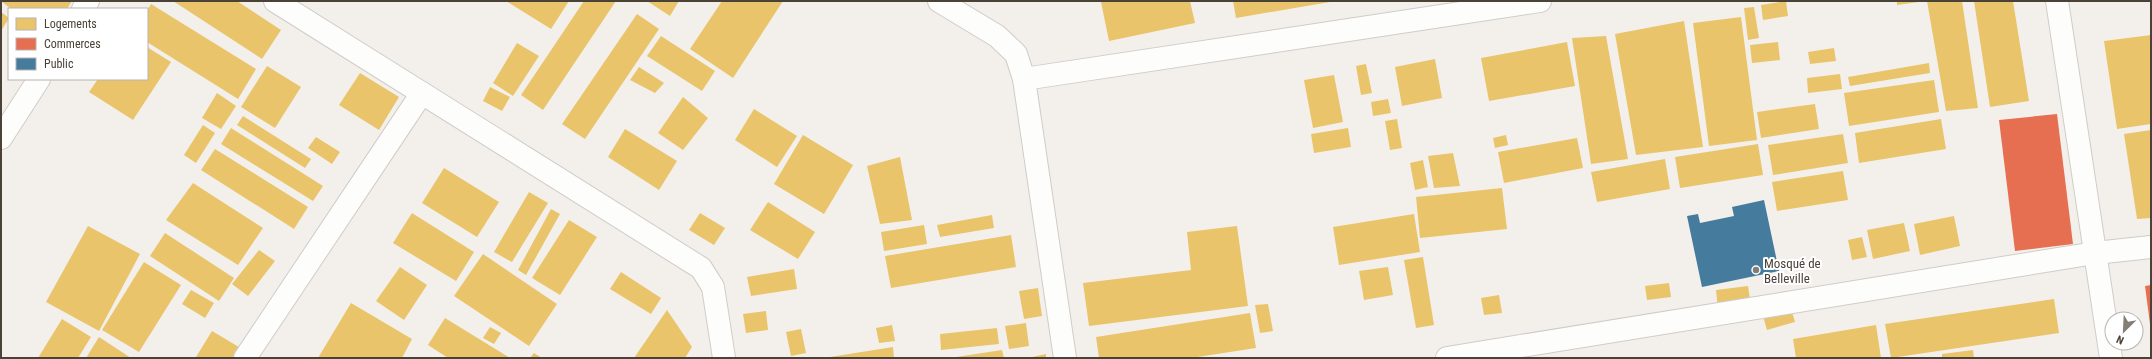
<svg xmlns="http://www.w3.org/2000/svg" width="2152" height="359" viewBox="0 0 2152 359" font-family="'Roboto Condensed',sans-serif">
<rect width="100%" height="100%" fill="#f3f0ec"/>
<!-- homes -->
<g fill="#e9c46a">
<polygon points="1,1 72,1 67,9 11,9"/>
<polygon points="173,1 237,1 281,30 262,59"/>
<polygon points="506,1 569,1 551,29"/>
<polygon points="584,1 616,1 543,110 521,95"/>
<polygon points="647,1 679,1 670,16"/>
<polygon points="722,1 783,1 733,78 690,49"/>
<polygon points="1105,1 1190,1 1195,23 1109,41 1101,2"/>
<polygon points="1233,1 1329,1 1330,2 1236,18"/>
<polygon points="1786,1 1788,16 1763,20 1761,5"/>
<polygon points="1897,1 1919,1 1919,2 1897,5"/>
<polygon points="1927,1 1962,1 1978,108 1946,111"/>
<polygon points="1974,1 2013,1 2029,101 1990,107"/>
<polygon points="151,4 256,69 238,99 147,42 147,11"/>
<polygon points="1754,7 1759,38 1748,40 1744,8"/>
<polygon points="1,12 9,18 1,31"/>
<polygon points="637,14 659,29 585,139 562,124"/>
<polygon points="1741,17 1757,140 1709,146 1693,23"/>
<polygon points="1684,21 1703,147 1636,155 1615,34"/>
<polygon points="2151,35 2151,124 2117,129 2104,41"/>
<polygon points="661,36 715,71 702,91 647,56"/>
<polygon points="1606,36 1628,159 1591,164 1572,38"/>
<polygon points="1567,42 1575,86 1489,101 1481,58"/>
<polygon points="1778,42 1780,60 1752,63 1750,45"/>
<polygon points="517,43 539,56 513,96 493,83"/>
<polygon points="147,47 171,62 133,120 89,92 98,79 147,79"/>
<polygon points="1834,48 1836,61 1810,64 1808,52"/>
<polygon points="1435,59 1442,98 1402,106 1395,67"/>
<polygon points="1929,63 1930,73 1850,86 1848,77"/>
<polygon points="1366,64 1372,93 1361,95 1356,66"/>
<polygon points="267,66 301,87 275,128 241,107"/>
<polygon points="639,67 664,83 655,93 630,80"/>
<polygon points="360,73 399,97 379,130 339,105"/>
<polygon points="1840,74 1842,89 1808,93 1807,78"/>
<polygon points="1334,75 1343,122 1313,128 1304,80"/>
<polygon points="1934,80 1939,112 1849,126 1844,93"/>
<polygon points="490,87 510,97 502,111 483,101"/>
<polygon points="217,93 236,106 221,129 202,118"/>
<polygon points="683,97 708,118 683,150 658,133"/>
<polygon points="1388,99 1391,113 1373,116 1371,102"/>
<polygon points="1815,104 1819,129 1761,138 1757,112"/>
<polygon points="754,109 797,136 777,167 735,140"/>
<polygon points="243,116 311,159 305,168 237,125"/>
<polygon points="1397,119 1402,148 1390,150 1385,121"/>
<polygon points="1941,119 1946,149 1859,163 1855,133"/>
<polygon points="203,125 215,133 196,163 184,155"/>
<polygon points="231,128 323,186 313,201 221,144"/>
<polygon points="1348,128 1351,147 1314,153 1311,134"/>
<polygon points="625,129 677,161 659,190 608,157"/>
<polygon points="2151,130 2151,218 2137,219 2124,134"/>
<polygon points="1843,134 1848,163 1773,175 1768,145"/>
<polygon points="803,135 853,165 824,214 774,184"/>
<polygon points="1506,135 1508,145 1495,148 1493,138"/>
<polygon points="316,137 340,152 332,164 308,148"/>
<polygon points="1577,138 1583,168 1504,183 1498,152"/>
<polygon points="1758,144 1763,175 1680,188 1675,157"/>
<polygon points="215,149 308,207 294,229 201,170"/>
<polygon points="1453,153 1460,186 1434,188 1428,156"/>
<polygon points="900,157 912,220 880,224 867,166"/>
<polygon points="1665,159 1670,189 1597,202 1591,172"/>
<polygon points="1423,160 1428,187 1415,190 1410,163"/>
<polygon points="444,168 499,202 477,237 422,203"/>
<polygon points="1843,171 1848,200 1777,211 1772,182"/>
<polygon points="193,183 263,228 238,265 166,220"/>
<polygon points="1502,188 1507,229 1420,238 1416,197"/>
<polygon points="529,192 548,203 512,262 494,252"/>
<polygon points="768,202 815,232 798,259 750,230"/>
<polygon points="551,209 560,214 526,275 518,270"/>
<polygon points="412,213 474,252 456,281 393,243"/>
<polygon points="700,213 725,228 714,245 689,230"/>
<polygon points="1414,214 1420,252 1339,265 1333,227"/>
<polygon points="992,215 994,228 940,237 937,225"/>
<polygon points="1954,216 1960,246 1920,255 1914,224"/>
<polygon points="569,220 597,237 560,295 532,278"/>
<polygon points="1904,223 1910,251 1873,259 1867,230"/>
<polygon points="924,225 927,244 884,251 881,232"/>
<polygon points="88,226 140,254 99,331 46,302"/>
<polygon points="1237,226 1248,306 1089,326 1083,283 1191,270 1187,232"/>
<polygon points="165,233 234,278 219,301 150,256"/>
<polygon points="1011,235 1016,267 891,288 885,256"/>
<polygon points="1862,237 1867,257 1852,260 1848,240"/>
<polygon points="259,250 275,261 248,296 232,284"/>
<polygon points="483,254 557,304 529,346 454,296"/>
<polygon points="1423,257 1434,325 1416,328 1404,260"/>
<polygon points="144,262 181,285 139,352 102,330"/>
<polygon points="400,267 427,285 404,320 376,301"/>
<polygon points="1388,267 1393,295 1364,300 1359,271"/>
<polygon points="794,269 797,289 751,296 747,277"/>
<polygon points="621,272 661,298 651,314 610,289"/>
<polygon points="1669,283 1671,297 1647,300 1645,286"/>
<polygon points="1748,286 1751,306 1718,310 1716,290"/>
<polygon points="1038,288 1042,316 1024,319 1019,291"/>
<polygon points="191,290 214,303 205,318 182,304"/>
<polygon points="1786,291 1795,322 1767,330 1758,299"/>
<polygon points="1499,295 1502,313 1484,315 1481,298"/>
<polygon points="2054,299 2059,333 1891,358 1885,324"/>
<polygon points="351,303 412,339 402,358 318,358"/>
<polygon points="1268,304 1273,331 1260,333 1255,305"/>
<polygon points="667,310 692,347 685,358 634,358"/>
<polygon points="766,311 768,330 746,333 743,314"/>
<polygon points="1250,313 1256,348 1191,358 1099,358 1096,337"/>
<polygon points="445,318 510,358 448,358 428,345"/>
<polygon points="62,319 91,337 78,358 38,358"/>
<polygon points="1026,323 1029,346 1009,349 1005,326"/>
<polygon points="892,325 895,341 879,343 876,328"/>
<polygon points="1876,325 1881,358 1796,358 1793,339"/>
<polygon points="490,327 501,333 494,344 483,338"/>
<polygon points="997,328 999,344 941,350 940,334"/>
<polygon points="801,329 806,353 791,356 786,332"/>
<polygon points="212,331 244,350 239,358 196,357"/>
<polygon points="99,337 131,358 86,358"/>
<polygon points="893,347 894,358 830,358 830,357"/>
<polygon points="1002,350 1004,358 956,358 956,357"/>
<polygon points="1973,350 1974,358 1942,358 1942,354"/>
<polygon points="534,353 542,358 530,358"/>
<polygon points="1046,354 1046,358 1032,358 1032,357"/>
</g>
<!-- shops -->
<g fill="#e76f51">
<polygon points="2057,114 2073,244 2015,251 1999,120"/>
<polygon points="2151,285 2151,324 2150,324 2145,286"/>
</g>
<!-- public -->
<polygon fill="#457b9d" points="1764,200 1779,271 1702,287 1687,216 1698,214 1700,223 1734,216 1732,207"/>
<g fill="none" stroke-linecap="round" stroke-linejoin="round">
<!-- street casing -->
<g stroke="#d0ccc8" stroke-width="24">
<g id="street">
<polyline points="275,1 701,268 713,287 724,358"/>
<polyline points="939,1 997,36 1016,54 1024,79 1065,358"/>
<polyline points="2057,1 2111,358"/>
<polyline points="83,9 88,1"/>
<polyline points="1024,79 1540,1"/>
<polyline points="1,138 39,79"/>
<polyline points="245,358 422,93"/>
<polyline points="1447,358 2095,253 2151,247"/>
</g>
</g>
<!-- street -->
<use href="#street" stroke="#fdfdfc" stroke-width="22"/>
</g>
<!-- markers -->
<circle fill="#857e76" stroke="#fff" stroke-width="1.5" cx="1756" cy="270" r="4"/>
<g text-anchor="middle" stroke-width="4" stroke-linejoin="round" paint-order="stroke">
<!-- poi labels -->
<g font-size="13" fill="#4a4137" stroke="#fff" text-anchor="start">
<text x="1764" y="268">Mosqué de<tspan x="1764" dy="15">Belleville</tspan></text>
</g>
</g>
<!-- border -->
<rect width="2152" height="359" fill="none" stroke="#4a4137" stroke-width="4"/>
<!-- legend -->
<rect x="8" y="8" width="140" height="72" fill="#ffffff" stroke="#b7b3af"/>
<rect x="16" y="18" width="20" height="12" fill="#e9c46a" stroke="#b7b3af"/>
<text x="44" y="28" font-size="12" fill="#4a4137">Logements</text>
<rect x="16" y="38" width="20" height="12" fill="#e76f51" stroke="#b7b3af"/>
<text x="44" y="48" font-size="12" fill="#4a4137">Commerces</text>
<rect x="16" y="58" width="20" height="12" fill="#457b9d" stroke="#b7b3af"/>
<text x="44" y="68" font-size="12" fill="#4a4137">Public</text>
<!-- north arrow -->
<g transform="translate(2124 331) rotate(204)"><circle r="19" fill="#ffffff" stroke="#b7b3af"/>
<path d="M0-3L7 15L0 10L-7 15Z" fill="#857e76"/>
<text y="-6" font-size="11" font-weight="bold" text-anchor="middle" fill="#4a4137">N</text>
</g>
</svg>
